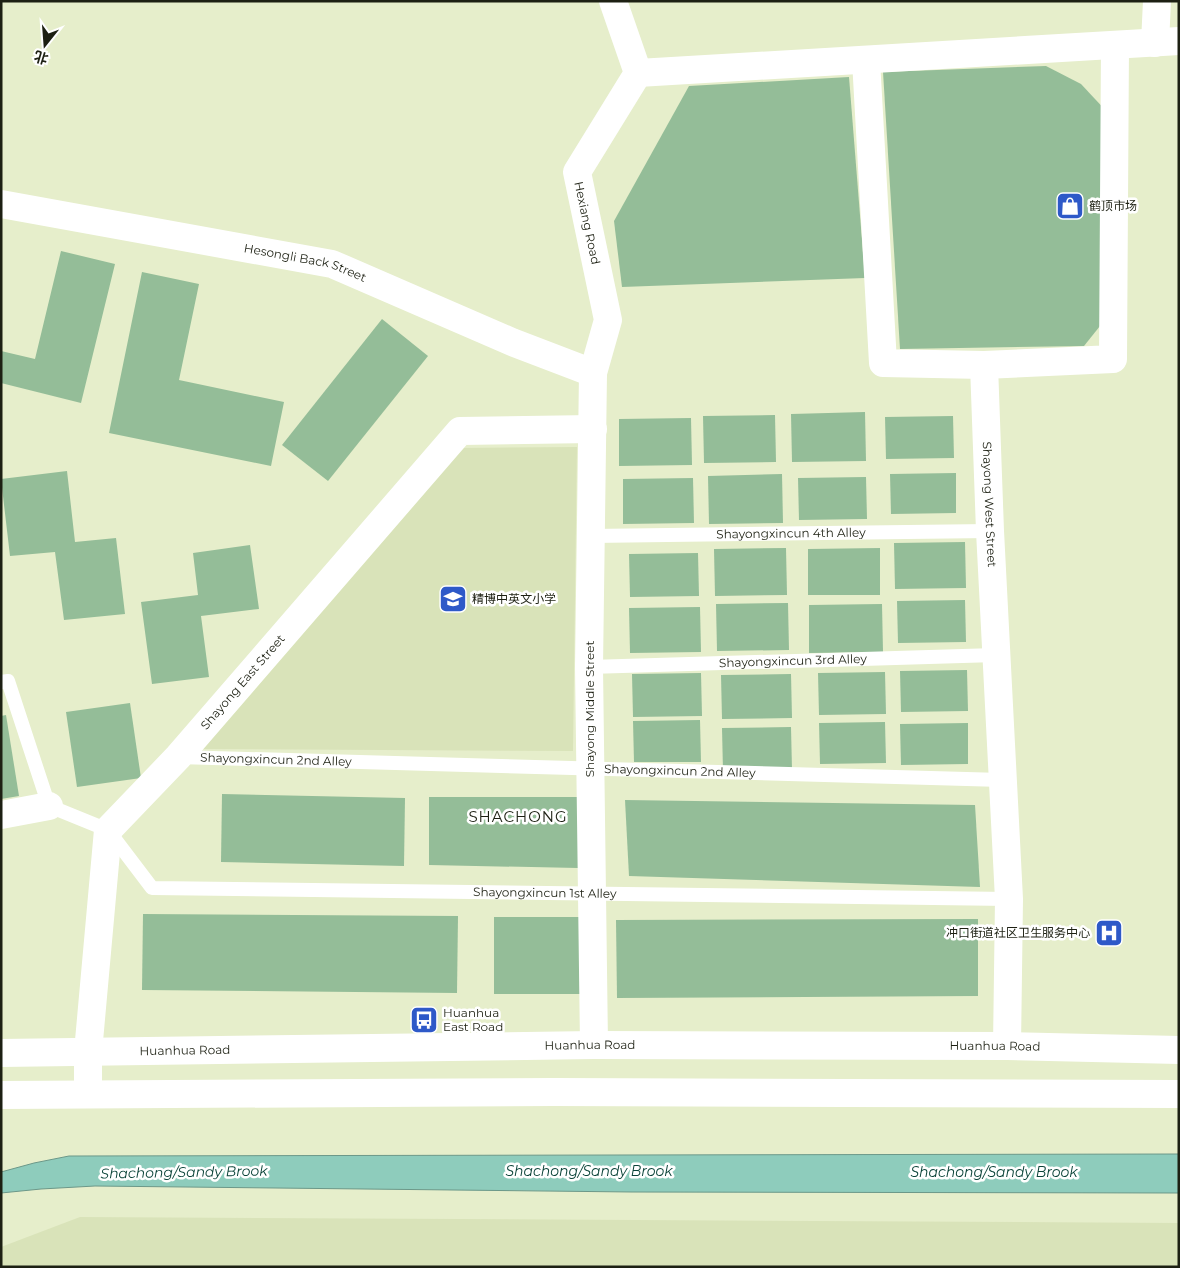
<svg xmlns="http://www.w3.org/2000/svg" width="1180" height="1268" viewBox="0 0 1180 1268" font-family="Montserrat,'Noto Sans SC',sans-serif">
<rect width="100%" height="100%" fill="#e6eecb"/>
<!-- built -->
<g fill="#d9e3b9">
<polygon points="577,447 573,751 201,749 460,448"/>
<polygon points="80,1217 1179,1223 1179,1267 1,1267 1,1247"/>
</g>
<!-- water -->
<polygon fill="#8eccbc" stroke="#6c9889" points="1179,1154 1179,1193 632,1192 95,1186 41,1189 1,1193 1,1172 34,1163 69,1156"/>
<!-- building -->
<g fill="#94bd98">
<polygon points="1046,66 1081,84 1109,114 1104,321 1084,346 900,349 883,72"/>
<polygon points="849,77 865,278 622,287 614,221 689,86"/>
<polygon points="61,251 115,264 81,403 1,383 1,351 35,359"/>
<polygon points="142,272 199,284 179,380 284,402 271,466 109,433"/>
<polygon points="382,319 428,356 328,481 282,445"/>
<polygon points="865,412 866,461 792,462 791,414"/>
<polygon points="775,415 776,462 704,463 703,416"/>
<polygon points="953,416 954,458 886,459 885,417"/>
<polygon points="691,418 692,465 619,466 619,419"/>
<polygon points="67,471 75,542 116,538 125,614 64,620 55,552 10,556 1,479"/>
<polygon points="956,473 956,513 891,514 890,474"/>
<polygon points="782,474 783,523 709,524 708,476"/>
<polygon points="866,477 867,519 799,520 798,478"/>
<polygon points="693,478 694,523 623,524 623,479"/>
<polygon points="965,542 966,588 895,589 894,543"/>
<polygon points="250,545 259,609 201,616 209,677 152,684 141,602 198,595 193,553"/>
<polygon points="786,548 787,595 715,596 714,549"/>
<polygon points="880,548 880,595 808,595 808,549"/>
<polygon points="698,553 699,596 630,597 629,554"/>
<polygon points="965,600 966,642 898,643 897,601"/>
<polygon points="788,603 789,650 717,651 716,604"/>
<polygon points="882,604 883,652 809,653 809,605"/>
<polygon points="700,607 701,652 630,653 629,608"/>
<polygon points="967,670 968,711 901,712 900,671"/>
<polygon points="885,672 886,714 819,715 818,673"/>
<polygon points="701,673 702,716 633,717 632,674"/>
<polygon points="791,674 792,718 722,719 721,675"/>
<polygon points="130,703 141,778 77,787 66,712"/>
<polygon points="6,715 19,796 1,799 1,716"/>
<polygon points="700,720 701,762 634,762 633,721"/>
<polygon points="885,722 886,763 820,764 819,723"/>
<polygon points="968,723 968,764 901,765 900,724"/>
<polygon points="791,727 792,770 723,771 722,728"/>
<polygon points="222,794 405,798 404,866 221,862"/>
<polygon points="429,797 578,797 578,868 429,865"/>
<polygon points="625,800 975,805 980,887 629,876"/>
<polygon points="143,914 458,916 457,993 142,990"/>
<polygon points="494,917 579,917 580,994 494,994"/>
<polygon points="978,919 978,996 617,998 616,920"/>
</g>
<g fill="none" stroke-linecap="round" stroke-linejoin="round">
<!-- lane -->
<g stroke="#fff" stroke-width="14">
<path id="s1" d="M591,536L990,531"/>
<path id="s2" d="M589,667L996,655"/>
<path id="s3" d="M1,682L8,681L49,806L108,830L152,888L1009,899"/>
<path id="s4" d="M178,757L1002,780"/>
</g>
<!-- street -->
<g stroke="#fff" stroke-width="28">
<polyline points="1155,43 1157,1"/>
<path id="s5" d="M866,60L883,363L984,365L990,531L1009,899L1007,1046"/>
<polyline points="638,73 1179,41"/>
<path id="s6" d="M1,204L332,264L512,342L593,373"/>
<polyline points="984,365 1113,359 1115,45"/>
<polyline points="1,815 49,806"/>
<polyline points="594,1045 589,667 593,373 608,320 577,172 638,73 613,1"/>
<path id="s7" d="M88,1094V1052L108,830L178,757L460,431L593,429"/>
</g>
<!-- secondary -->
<g stroke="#fff" stroke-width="28">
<path id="s8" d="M1,1053L594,1045L1007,1046L1179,1050"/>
<polyline points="1,1095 553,1092 1179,1094"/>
</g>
</g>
<!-- icons -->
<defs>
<g id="shop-square" transform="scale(1.4375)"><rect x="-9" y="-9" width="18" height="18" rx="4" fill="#2e59c8" stroke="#fff"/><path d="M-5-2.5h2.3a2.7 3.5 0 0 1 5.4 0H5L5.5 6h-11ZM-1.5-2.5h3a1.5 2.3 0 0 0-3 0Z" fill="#fff"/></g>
<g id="school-square" transform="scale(1.4375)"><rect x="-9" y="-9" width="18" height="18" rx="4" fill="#2e59c8" stroke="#fff"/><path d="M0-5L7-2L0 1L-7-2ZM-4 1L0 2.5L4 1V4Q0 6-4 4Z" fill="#fff"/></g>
<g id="hospital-square" transform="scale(1.4375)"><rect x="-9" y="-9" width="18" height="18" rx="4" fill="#2e59c8" stroke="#fff"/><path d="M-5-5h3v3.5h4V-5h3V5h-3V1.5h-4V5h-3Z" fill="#fff"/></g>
<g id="bus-square" transform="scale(1.4375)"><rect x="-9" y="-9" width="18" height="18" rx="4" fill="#2e59c8" stroke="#fff"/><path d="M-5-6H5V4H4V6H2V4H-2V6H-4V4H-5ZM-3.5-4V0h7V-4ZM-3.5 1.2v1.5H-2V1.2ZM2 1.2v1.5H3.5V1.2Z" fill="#fff"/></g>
</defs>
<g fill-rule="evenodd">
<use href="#shop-square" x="1070" y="206"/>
<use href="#school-square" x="453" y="599"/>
<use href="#hospital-square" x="1109" y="933"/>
<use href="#bus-square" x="424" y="1020"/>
</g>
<g text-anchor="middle" stroke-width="5" stroke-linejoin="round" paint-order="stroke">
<!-- poi labels -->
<g font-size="12" fill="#1d2013" stroke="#fff" text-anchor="start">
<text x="1089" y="210">鹤顶市场</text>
<text x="472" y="603">精博中英文小学</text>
<text x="1090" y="937" text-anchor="end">冲口街道社区卫生服务中心</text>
<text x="443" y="1017">Huanhua<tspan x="443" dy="14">East Road</tspan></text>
</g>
<!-- street labels -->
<g font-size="12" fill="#1d2013" stroke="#fff">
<text transform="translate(587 223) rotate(78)" y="4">Hexiang Road</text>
<text dy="4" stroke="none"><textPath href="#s6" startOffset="310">Hesongli Back Street</textPath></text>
<text dy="4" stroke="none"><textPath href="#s5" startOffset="544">Shayong West Street</textPath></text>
<text dy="4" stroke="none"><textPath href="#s1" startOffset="200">Shayongxincun 4th Alley</textPath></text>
<text dy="4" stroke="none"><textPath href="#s2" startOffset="204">Shayongxincun 3rd Alley</textPath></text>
<text dy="4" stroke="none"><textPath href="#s7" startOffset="465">Shayong East Street</textPath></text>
<text transform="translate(590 709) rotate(-90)" y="4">Shayong Middle Street</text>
<text dy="4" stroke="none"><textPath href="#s4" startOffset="98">Shayongxincun 2nd Alley</textPath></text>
<text dy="4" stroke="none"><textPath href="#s4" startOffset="502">Shayongxincun 2nd Alley</textPath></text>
<text dy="4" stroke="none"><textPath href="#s3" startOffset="668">Shayongxincun 1st Alley</textPath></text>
<text dy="4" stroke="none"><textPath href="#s8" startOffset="589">Huanhua Road</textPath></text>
<text dy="4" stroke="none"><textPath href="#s8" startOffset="994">Huanhua Road</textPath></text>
<text dy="4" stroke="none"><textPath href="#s8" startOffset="184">Huanhua Road</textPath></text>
</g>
<!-- water labels -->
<g font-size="14" font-style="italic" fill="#0a4338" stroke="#fff">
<text x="589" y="1176">Shachong/Sandy Brook</text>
<text transform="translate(184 1172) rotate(-1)" y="5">Shachong/Sandy Brook</text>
<text x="994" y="1177">Shachong/Sandy Brook</text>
</g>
<!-- quarter labels -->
<g font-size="15" letter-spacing="1" fill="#1d2013" stroke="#fff">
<text x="518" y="822">SHACHONG</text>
</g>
</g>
<!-- border -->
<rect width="1180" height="1268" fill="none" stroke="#1d2013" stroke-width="5"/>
<!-- north arrow -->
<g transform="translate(45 45) rotate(197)" stroke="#ffffff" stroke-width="4" paint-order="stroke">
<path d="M0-4L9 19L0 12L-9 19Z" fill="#1d2013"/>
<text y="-8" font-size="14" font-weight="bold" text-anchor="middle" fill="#1d2013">北</text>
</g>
</svg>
